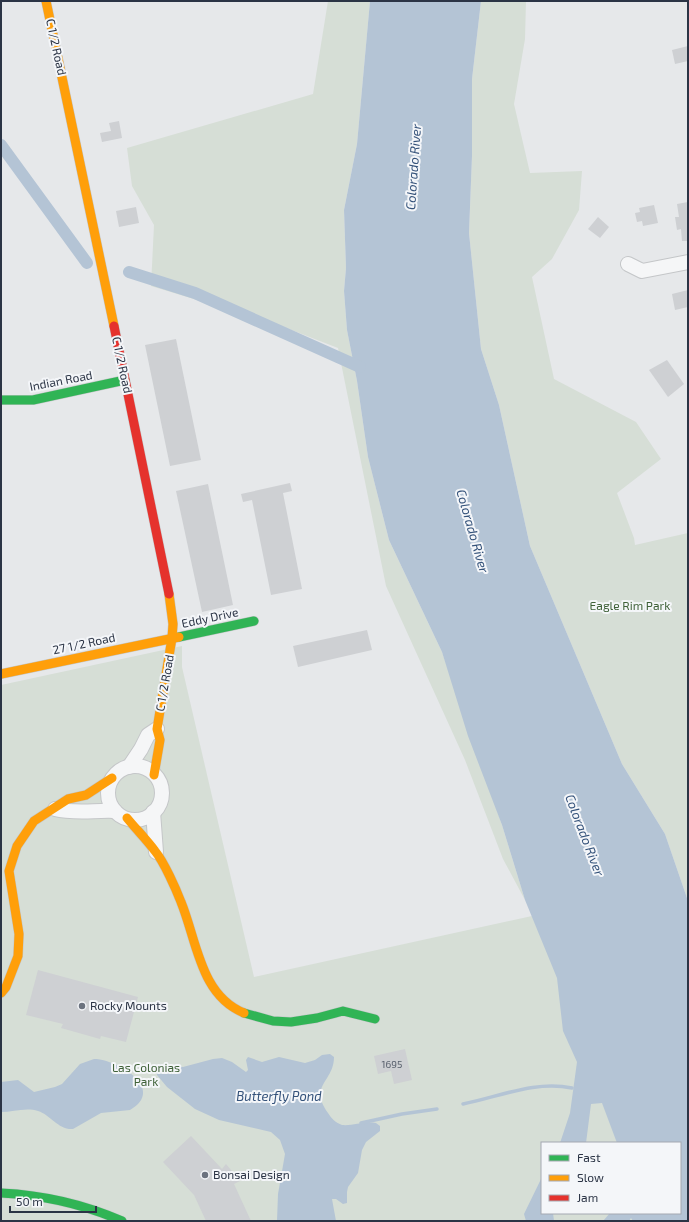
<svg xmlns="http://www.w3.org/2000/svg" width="689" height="1222" viewBox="0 0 689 1222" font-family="'Exo 2',sans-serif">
<rect width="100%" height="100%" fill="#e6e8ea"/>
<!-- green -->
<g fill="#d6ded6">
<polygon points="328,1 370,1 357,144 344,210 346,268 344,291 347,330 357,381 368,457 389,540 442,652 502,825 525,900 503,859 465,760 386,586 338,348 276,324 151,286 154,225 132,186 127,148 313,94"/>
<polygon points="481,1 526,1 525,39 514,104 530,173 582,171 579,210 552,259 532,277 554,379 636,422 661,459 617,493 634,538 635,545 688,533 688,901 665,834 622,764 530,546 499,405 481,349 469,233 472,156 472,79"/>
<polygon points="182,646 182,667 254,977 532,916 632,1143 542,1143 542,1213 664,1213 667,1221 1,1221 1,685"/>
</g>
<!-- water -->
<g fill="#b4c4d5">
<polygon points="370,1 481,1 472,79 472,156 469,233 481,349 499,405 530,546 622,764 665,834 688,901 688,1221 633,1221 631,1218 629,1221 603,1221 610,1213 680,1213 680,1143 617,1143 602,1103 591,1104 586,1143 560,1143 570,1113 577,1062 563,1031 557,978 525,900 502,825 468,736 442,652 389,540 368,457 357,381 347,330 344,291 346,268 344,210 357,144"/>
<path d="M330,1054L334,1057C334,1082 308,1085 328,1113C331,1118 336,1123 342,1125C353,1126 364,1121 376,1123L380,1126V1131L366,1142L362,1150L358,1173L348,1187L347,1192V1203L343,1204L336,1199H332L336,1221H277L278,1194L285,1154L280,1140L271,1132L219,1120L195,1109L167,1087L157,1075L156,1067L159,1064L183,1067L213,1059L222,1058L232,1062L246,1072L248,1070L246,1060L248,1057L262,1062L279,1057L305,1063L315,1060L322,1055Z"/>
<path d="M94,1059C117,1059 167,1089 130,1110L101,1113L73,1129C58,1130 51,1115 38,1111C26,1107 13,1112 1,1112V1082L18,1080L34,1092L55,1087L62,1084L80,1064Z"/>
<polygon points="542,1177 542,1213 553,1213 554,1221 526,1221 524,1214"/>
</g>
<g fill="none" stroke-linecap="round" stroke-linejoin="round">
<!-- stream -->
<g stroke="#b4c4d5" stroke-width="3.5">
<path d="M463,1104C499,1097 535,1080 572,1088"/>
<polyline points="361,1123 402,1114 437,1109"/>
</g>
<!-- canal -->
<g stroke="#b4c4d5" stroke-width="12">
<polyline points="1,145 87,263"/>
<polyline points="129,272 195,293 360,367"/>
</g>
</g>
<!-- building -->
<g fill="#ced0d3">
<polygon points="688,46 688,61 675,64 672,50"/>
<polygon points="119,121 122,138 102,142 100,133 111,131 109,123"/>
<polygon points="688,202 688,241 682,241 681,229 677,230 675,217 679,217 677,204"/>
<polygon points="654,205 658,223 643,226 642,221 637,222 635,213 640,212 639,208"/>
<polygon points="136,207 139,223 119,227 116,211"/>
<polygon points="598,217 609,227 600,238 588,229"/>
<polygon points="688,290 688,307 675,310 672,294"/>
<polygon points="176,339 201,460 170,466 145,345"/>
<polygon points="667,360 684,384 668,397 649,370"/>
<polygon points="290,483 292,491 283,493 302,589 271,595 252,500 243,502 241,494"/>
<polygon points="208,484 233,605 202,612 176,491"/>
<polygon points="367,630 372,650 298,667 293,646"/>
<polygon points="38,970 138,997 126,1042 101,1036 100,1039 61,1028 63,1024 26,1015"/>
<polygon points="405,1049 412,1080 394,1084 391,1071 378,1074 374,1056"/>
<polygon points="191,1136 222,1169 226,1164 240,1181 234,1184 251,1221 206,1221 194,1195 163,1162"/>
</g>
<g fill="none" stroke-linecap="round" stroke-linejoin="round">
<!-- street casing -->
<g stroke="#c4c6c8" stroke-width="16">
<g id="street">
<polyline points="628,264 642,271 688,262"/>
<circle cx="135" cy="793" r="27"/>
<polyline points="129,767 141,749 148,735 157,729"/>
<path d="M55,809C75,814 95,810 115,811"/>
<polyline points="153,812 156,852"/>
</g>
</g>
<!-- fast casing -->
<g stroke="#c4c6c8" stroke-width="10">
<g id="fast">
<polyline points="1,400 33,400 125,380"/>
<polyline points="179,637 254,621"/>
<polyline points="244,1013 273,1021 291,1022 317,1018 343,1011 375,1019"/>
<path d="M1,1193C43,1195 83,1204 122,1221"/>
</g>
</g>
<!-- slow casing -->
<g stroke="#c4c6c8" stroke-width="10">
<g id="slow">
<polyline points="46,1 114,326"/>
<polyline points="1,674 179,637"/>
<polyline points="154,775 160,740 157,729 172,638 173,624 169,594"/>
<path d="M127,818C136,829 146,839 155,851C164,862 176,889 181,902C197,941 200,995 244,1013"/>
<polyline points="1,993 6,987 18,956 19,934 9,871 17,846 34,821 68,799 86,795 112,778"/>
</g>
</g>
<!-- jam casing -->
<g stroke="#c4c6c8" stroke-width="10">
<polyline id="jam" points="114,326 169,594"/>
</g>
<!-- street -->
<use href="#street" stroke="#f5f6f7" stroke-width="14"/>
<!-- fast -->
<use href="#fast" stroke="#30b455" stroke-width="9"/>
<!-- slow -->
<use href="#slow" stroke="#ff9f0a" stroke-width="9"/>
<!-- jam -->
<use href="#jam" stroke="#e5322d" stroke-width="9"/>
</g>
<!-- markers -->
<g fill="#6c737f" stroke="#f4f6f9" stroke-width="1.5">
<circle cx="82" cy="1006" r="4"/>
<circle cx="205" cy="1175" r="4"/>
</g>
<g text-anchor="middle" stroke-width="4" stroke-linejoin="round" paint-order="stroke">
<!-- number labels -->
<g font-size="10" fill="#545c69">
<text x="392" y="1068">1695</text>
</g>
<!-- street labels -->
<g font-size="12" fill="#2b3445" stroke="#f4f6f9">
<text transform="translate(56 47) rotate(78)" y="4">C 1/2 Road</text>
<text transform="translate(122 365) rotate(78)" y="4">C 1/2 Road</text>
<text transform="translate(61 381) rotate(-11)" y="4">Indian Road</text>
<text transform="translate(210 618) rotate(-12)" y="4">Eddy Drive</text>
<text transform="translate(84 644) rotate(-12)" y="4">27 1/2 Road</text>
<text transform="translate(165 683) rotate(-80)" y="4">C 1/2 Road</text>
</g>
<!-- park labels -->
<g font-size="12" fill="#3f6138" stroke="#f4f6f9">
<text x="630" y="610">Eagle Rim Park</text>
<text x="146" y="1072">Las Colonias<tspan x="146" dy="14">Park</tspan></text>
</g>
<!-- poi labels -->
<g font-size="12" fill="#2b3445" stroke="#f4f6f9" text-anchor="start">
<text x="90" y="1010">Rocky Mounts</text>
<text x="213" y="1179">Bonsai Design</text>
</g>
<!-- water labels -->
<g font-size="13" font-style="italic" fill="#34527a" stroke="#f4f6f9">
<text transform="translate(413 167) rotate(-86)" y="5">Colorado River</text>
<text transform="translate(473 531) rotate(74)" y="5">Colorado River</text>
<text transform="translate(585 835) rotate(69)" y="5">Colorado River</text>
<text x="279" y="1101">Butterfly Pond</text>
</g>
</g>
<!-- border -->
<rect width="689" height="1222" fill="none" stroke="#2b3445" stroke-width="4"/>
<!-- legend -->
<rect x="541" y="1142" width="140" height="72" fill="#f4f6f9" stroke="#a4a8b1"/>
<rect x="549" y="1155" width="20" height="6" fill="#30b455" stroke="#a4a8b1"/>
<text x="577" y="1162" font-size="12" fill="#2b3445">Fast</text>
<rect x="549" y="1175" width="20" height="6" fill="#ff9f0a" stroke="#a4a8b1"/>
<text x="577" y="1182" font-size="12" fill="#2b3445">Slow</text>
<rect x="549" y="1195" width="20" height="6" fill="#e5322d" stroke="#a4a8b1"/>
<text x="577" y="1202" font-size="12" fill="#2b3445">Jam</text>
<!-- scale -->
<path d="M10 1206v6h86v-6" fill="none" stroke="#2b3445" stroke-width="2"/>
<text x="16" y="1206" font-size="12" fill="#2b3445" stroke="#f4f6f9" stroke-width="3" paint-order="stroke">50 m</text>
</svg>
